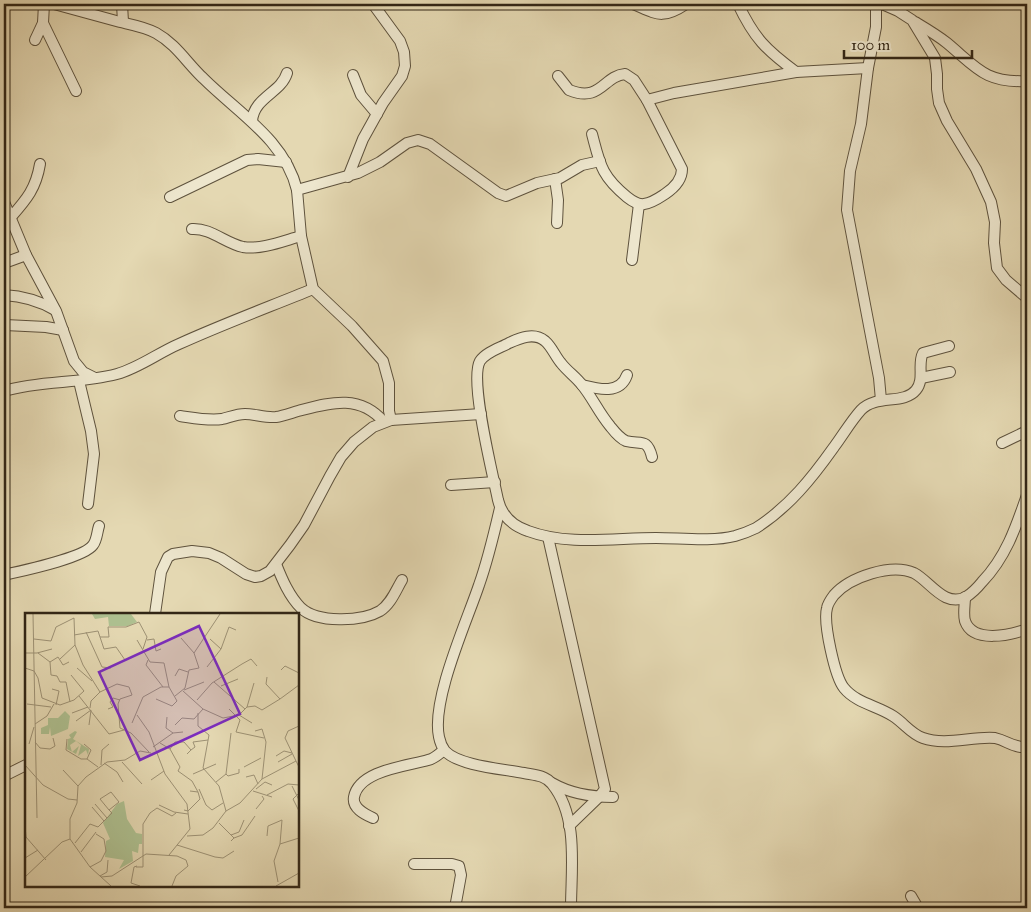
<svg xmlns="http://www.w3.org/2000/svg" width="1031" height="912" viewBox="0 0 1031 912" font-family="'IM FELL Great Primer',serif">
<rect width="100%" height="100%" fill="#e4d8b2"/>
<filter id="stains"><feTurbulence type="fractalNoise" baseFrequency=".004" numOctaves="4"/><feColorMatrix values="0 0 0 0 .2 0 0 0 0 .09 0 0 0 0 .02 0 0 0 .5 -.17"/></filter>
<radialGradient id="worn" r=".72"><stop offset=".6" stop-color="#630" stop-opacity="0"/><stop offset="1" stop-color="#630" stop-opacity=".3"/></radialGradient>
<g fill="none" stroke-linecap="round" stroke-linejoin="round">
<!-- street casing -->
<g stroke="#5e523d" stroke-width="12">
<g id="street">
<polyline points="44,4 43,23 76,91"/>
<path d="M54,4C76,10 98,16 120,22C133,25 145,27 156,33C176,44 187,63 203,78C238,113 285,140 297,190"/>
<polyline points="122,4 123,22"/>
<path d="M633,4C657,14 662,20 686,4"/>
<path d="M738,4C754,38 766,50 796,72"/>
<polyline points="876,4 876,27 868,68 861,124 850,171 847,210 879,378 881,400"/>
<polyline points="882,4 898,11 912,20 935,58 937,74 937,89 939,103 947,121 976,169 991,202 995,222 994,243 997,268 1006,280 1027,298"/>
<path d="M915,22C925,28 937,35 947,43C977,68 985,83 1027,81"/>
<polyline points="35,40 43,23"/>
<polyline points="353,75 361,95 377,114"/>
<path d="M558,76L569,90C601,103 603,76 625,74L634,80L647,100L674,93L796,72L868,68"/>
<path d="M252,121C254,97 281,93 287,73"/>
<path d="M592,134C600,164 601,176 627,197C632,201 638,205 644,204C652,203 659,198 665,194C674,188 682,180 682,169L647,100"/>
<polyline points="348,177 363,139 383,103 402,76 405,66 404,52 400,41 373,4"/>
<polyline points="555,179 558,200 557,223"/>
<polyline points="170,197 247,160 258,159 286,162"/>
<polyline points="4,202 26,255 56,311 74,361 83,372 95,378"/>
<path d="M11,217C27,199 36,188 40,164"/>
<path d="M192,229C211,228 225,243 243,247C261,250 283,241 301,236"/>
<polyline points="632,260 639,204"/>
<polyline points="4,263 26,255"/>
<path d="M4,295C23,296 38,300 55,310"/>
<polyline points="5,325 46,327 63,330"/>
<polyline points="921,378 950,372"/>
<polyline points="79,381 91,431 94,454 88,504"/>
<path d="M582,385C598,389 620,395 627,375"/>
<path d="M4,391C41,380 79,384 117,374C139,368 158,353 179,344C223,324 269,307 313,289"/>
<path d="M180,416C194,418 209,421 222,419C230,417 237,414 245,414C255,414 265,418 276,417C283,416 291,413 298,411C329,403 359,393 384,422"/>
<polyline points="391,420 389,411 389,383 383,361 352,326 313,289 301,236 297,190 358,173 380,162 407,143 418,140 430,144 498,193 506,196 537,183 560,178 582,165 600,161"/>
<polyline points="1002,443 1027,431"/>
<path d="M652,457C647,437 640,445 626,441C619,438 614,431 610,426C599,413 592,397 582,385C576,377 567,371 561,363C555,356 552,347 545,341C534,332 520,338 509,343C500,348 486,352 480,361C469,380 493,475 498,500C502,516 513,526 528,531C568,546 614,538 656,538C680,538 712,542 735,536C742,534 750,531 756,528C789,507 812,478 834,447C843,435 851,421 861,410C876,394 904,405 916,390C925,379 917,364 923,353L949,346"/>
<polyline points="451,485 495,482"/>
<path d="M1027,495C1016,527 1006,557 982,582C978,587 972,593 966,597C944,608 930,581 914,573C891,563 850,577 834,595C831,599 828,603 827,608C823,623 835,677 844,688C856,703 878,706 893,716C904,723 911,734 923,738C946,746 972,736 995,738C1008,741 1013,748 1027,747"/>
<path d="M500,508C494,534 488,560 479,585C467,621 431,700 439,737C440,742 442,747 445,751C459,766 504,769 524,773C534,775 545,775 552,784C579,817 571,869 571,908"/>
<polyline points="548,537 605,789 599,797 569,826"/>
<path d="M276,564C282,579 289,596 301,608C317,623 361,622 380,611C391,604 396,590 402,580"/>
<path d="M4,575C21,571 84,558 93,545C97,540 97,532 99,526"/>
<path d="M965,597C965,604 963,614 965,621C973,644 1011,635 1027,629"/>
<polyline points="155,614 161,572 168,557 173,554 192,551 209,553 221,558 246,574 255,577 261,576 270,571 290,545 304,525 330,476 341,457 354,442 373,427 391,420 481,414"/>
<polyline points="4,776 26,765"/>
<path d="M552,783C571,794 591,797 613,797"/>
<path d="M373,818C364,814 352,808 354,797C359,770 408,766 428,760C434,759 439,754 444,750"/>
<polyline points="414,864 452,864 459,866 461,875 455,908"/>
<polyline points="911,896 918,908"/>
</g>
</g>
<!-- street -->
<use href="#street" stroke="#ede6cd" stroke-width="10"/>
</g>
<!-- overview -->
<g transform="translate(25 613)">
<rect width="274" height="274" fill="#e4d8b2"/>
<path d="M40,98L45,103L43,116L26,123L25,114L24,121H16V115L23,112V105H33ZM50,118L52,119L48,126L64,136L63,142L61,137L53,143L56,132L51,128L45,132L47,139L54,133L51,141L42,136L43,126L46,125L44,122Z" fill="#aec090"/>
<path d="M67,1H106L112,9L103,13H84L83,4L70,6ZM99,188L102,206L111,220L117,221V231H114L113,240L107,238L108,248L94,256L99,247L80,244L81,228L85,226L78,210L92,191Z" fill="#aec090"/>
<path fill="none" stroke="#9d9174" stroke-width="1" d="M8,1L12,205M61,19L77,54L86,55M49,22L73,18L79,36L91,34L100,47M75,24H84L83,14H101L114,9L122,24L118,36M156,25L169,40M9,26L26,28L31,14L49,5L50,32L35,46M185,26L196,36L204,14L211,17M112,27L125,49L139,50L144,74L152,88L147,93L131,86M122,27L129,26L131,38L136,36M50,32L58,52L75,79L66,88L65,95M0,40H12L27,36M13,40L25,49M123,47L121,52L138,74M25,49L26,62L32,63L35,69H41L45,89M25,49L33,44L38,52L44,49M182,54L196,36M0,55L9,58L13,65L17,85L35,92L49,87L59,78L46,62M52,55L67,68M256,57L260,53L274,60M150,63L154,56L163,59M189,69L220,96M196,73L213,66M27,76L34,78L31,92M159,77L179,69M75,79L92,71L104,74L107,82L95,86L93,91L95,115L106,120L124,139M54,83L84,121L99,117M150,83L160,75L164,57L174,55L169,40L195,1M255,86L274,72M172,87L187,70L217,51L226,46L232,53M2,91L26,94M222,94L230,93L237,97L255,86L241,71L242,64M83,96L88,94L85,89L88,85L95,87M178,96L198,105L214,102L222,94L229,70M204,96L215,107L211,119L239,125M47,100L63,94M173,100V113L184,122L178,155L194,173L201,198M112,102L124,119L140,161L162,191L165,216L144,242M214,102L227,110M142,104L141,115L148,120M51,108L66,97M107,110L118,84L136,74H144M10,111L22,103L29,91M64,112L66,97M150,112L157,105L169,106L178,96L158,78M42,126L41,137L56,146H62M10,129L15,135L25,136L30,133L28,125M135,130L145,136L155,154L153,158L167,168L173,179M4,131L9,114M59,131L66,137L62,146L73,154M128,134L148,120L158,119M145,136L150,129H159L166,137L162,141M166,137L170,134L168,129L183,127M251,143L259,138L267,140M271,148L260,125L263,118L274,113M97,149L117,171M253,149L267,141M79,150L92,159L98,169M0,152L18,172L43,186L52,187M76,152L77,137L84,131M219,154L236,145M38,157L53,173M168,161L191,151M201,161L206,120M221,164L229,162L233,171M237,166L271,148L274,154M126,167L139,158M191,169L201,161L203,163L214,160V156M267,173L274,187M174,176L181,192L187,197L198,190M231,176L240,169L247,172M228,178L247,184M273,181L268,186L274,198M242,182L263,171L274,172M70,191L82,205M134,192L149,199L163,201M67,194L79,208M231,196L239,186L237,183M159,197L163,198L175,186L173,179L165,178M194,210L209,225L206,228M0,213L1,224L21,247M206,222L214,219L219,207M162,223L178,222L188,215L201,198L215,190L237,166L241,129L237,116L230,118M242,223L243,213L257,207L255,231L249,248L253,269M209,225L217,222L230,203M45,226V206L52,190L53,173L61,164L82,149L100,147L115,138L126,140M50,230L65,211L73,214L87,200L84,197L75,186L86,179L94,189L84,197M255,231L274,225M152,232L190,244L198,245L209,238M56,239L71,219M0,245L13,237M112,253L109,254L106,270L115,273M65,254L76,248L81,238L79,226L71,221M111,254H118V211L125,200L132,195L147,203L151,200M75,263L82,259L83,247M0,264L37,229L45,226L65,254L86,273M76,264L87,263L121,241L152,243L161,247L163,253L151,263L147,273M251,273L274,260"/>
<path fill="#7b2cbf" fill-opacity="0.15" stroke="#7b2cbf" stroke-width="2.5" d="M174,13L215,101L115,147L74,59Z"/>
<rect width="274" height="274" fill="none" stroke="#322616" stroke-width="2.5"/>
</g>
<!-- margin -->
<rect width="1031" height="912" fill="none" stroke="#e4d8b2" stroke-width="20"/>
<rect x="5" y="5" width="1021" height="902" fill="none" stroke="#322616" stroke-width="2.5"/>
<rect x="10" y="10" width="1011" height="892" fill="none" stroke="#322616"/>
<!-- scale -->
<path d="M844 50v8h128v-8" fill="none" stroke="#322616" stroke-width="2.5"/>
<text x="851" y="50" font-size="15" fill="#322616" stroke="#ede6cd" stroke-width="4" paint-order="stroke">100 m</text>
<rect width="100%" height="100%" filter="url(#stains)"/>
<rect width="100%" height="100%" fill="url(#worn)"/>
</svg>
